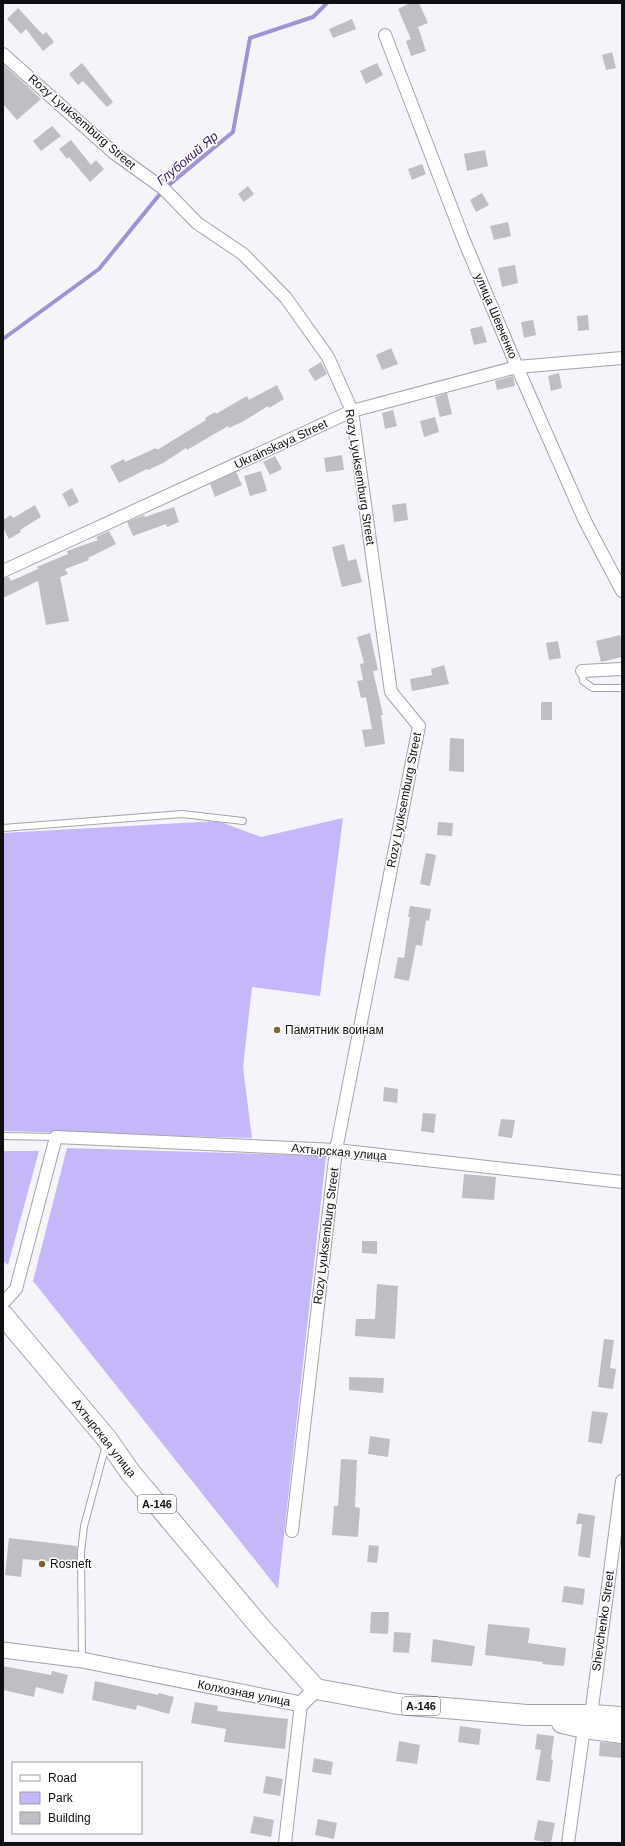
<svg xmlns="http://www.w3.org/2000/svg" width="625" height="1846" viewBox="0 0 625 1846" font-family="Arial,sans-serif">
<rect width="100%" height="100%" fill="#f5f4fa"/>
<!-- green -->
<g fill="#c6b7fa">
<polygon points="343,818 320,996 252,987 243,1067 252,1138 3,1131 3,833 218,821 261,837"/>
<polygon points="67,1148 326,1156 278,1589 33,1281"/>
<polygon points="3,1151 39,1151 8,1265 3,1261"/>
</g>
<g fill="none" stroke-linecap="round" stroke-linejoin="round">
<!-- stream -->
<polyline stroke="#a192d6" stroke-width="4" points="3,339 99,269 164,189 233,132 250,38 313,17 327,3"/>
</g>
<!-- building -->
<g fill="#bfbec4">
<polygon points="410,3 419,3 428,23 418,27 426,51 411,56 406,41 411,39 398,9"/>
<polygon points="18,8 43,35 46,32 54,42 43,51 26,29 21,34 7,19"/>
<polygon points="352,19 356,29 333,38 329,29"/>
<polygon points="612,52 616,68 606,70 602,55"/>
<polygon points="82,63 113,102 107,107 83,81 78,85 69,74"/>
<polygon points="377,63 383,75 366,84 360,71"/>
<polygon points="3,64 41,99 17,120 3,104"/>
<polygon points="52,126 61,136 41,151 33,141"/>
<polygon points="71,140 91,165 96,160 104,169 90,182 69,157 67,159 59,149"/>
<polygon points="485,150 488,166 467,171 464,154"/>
<polygon points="422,164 426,174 412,180 408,169"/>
<polygon points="248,186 254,194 244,202 238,194"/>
<polygon points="482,193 489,205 476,212 470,200"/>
<polygon points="508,222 511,236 494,240 490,226"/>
<polygon points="515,265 518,283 502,287 498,268"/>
<polygon points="588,315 589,330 578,331 577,316"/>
<polygon points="533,320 536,335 524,338 521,322"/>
<polygon points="482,326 487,342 474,345 470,329"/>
<polygon points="391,348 398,364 382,370 376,355"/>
<polygon points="321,362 327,374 315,381 308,370"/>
<polygon points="559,373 562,388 551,391 548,376"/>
<polygon points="513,376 515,386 497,390 495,381"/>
<polygon points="277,385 284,399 269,408 268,406 244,421 229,428 228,426 187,450 186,448 163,463 148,470 147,469 119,483 110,466 124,459 125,462 156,448 157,450 206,420 205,418 215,412 216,414 247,396 249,400"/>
<polygon points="447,393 452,414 440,417 435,397"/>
<polygon points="393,410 397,426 385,429 382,413"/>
<polygon points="435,417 439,432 424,437 420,421"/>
<polygon points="342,455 344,470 326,472 324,458"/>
<polygon points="275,456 282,469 270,475 263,462"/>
<polygon points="261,471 267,491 250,496 244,476"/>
<polygon points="236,472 242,485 215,497 210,484"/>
<polygon points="72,488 79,502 69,507 62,494"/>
<polygon points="406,503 408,520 394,522 392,505"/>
<polygon points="35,505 41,517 20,530 21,532 9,539 3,528 3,520 11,515 13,518"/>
<polygon points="174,507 179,522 167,527 166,524 133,536 127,522 144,515 145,517"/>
<polygon points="109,531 116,544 88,558 89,560 65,569 68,574 60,577 69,621 46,625 38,581 3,598 3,578 9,577 11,581 38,569 37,567 68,554 67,551 98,540 96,537"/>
<polygon points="344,544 348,561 356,559 362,582 342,587 332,547"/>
<polygon points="370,633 378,670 373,671 383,715 381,715 385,744 365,747 362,730 372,729 366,697 361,698 357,681 363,680 360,664 364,663 357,637"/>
<polygon points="620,635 622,644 622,657 601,662 596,641"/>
<polygon points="558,641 561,658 549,660 546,643"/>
<polygon points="444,665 449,684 412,691 410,679 432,675 431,669"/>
<rect x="541" y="702" width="11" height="18"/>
<polygon points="450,738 464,739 464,772 449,771"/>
<polygon points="438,822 453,823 452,836 437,835"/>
<polygon points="426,853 436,855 430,886 420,884"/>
<polygon points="410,906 431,909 429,921 426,920 422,946 416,945 409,981 394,978 398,957 404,958 410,917 408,917"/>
<polygon points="384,1087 398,1089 397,1103 383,1101"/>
<polygon points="423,1113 436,1114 434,1133 421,1131"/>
<polygon points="501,1119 515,1120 512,1138 498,1136"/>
<polygon points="464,1174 496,1177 494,1200 462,1198"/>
<polygon points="362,1241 377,1241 377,1254 362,1253"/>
<polygon points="377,1284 398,1286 395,1339 355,1336 356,1319 375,1319"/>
<polygon points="604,1339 614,1340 610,1368 616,1369 613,1389 598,1387"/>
<polygon points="349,1377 384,1378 383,1393 349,1390"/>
<polygon points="592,1411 608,1413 602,1444 588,1442"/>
<polygon points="370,1436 390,1439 388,1457 368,1454"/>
<polygon points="341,1459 357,1460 355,1507 360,1508 358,1537 332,1535 334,1506 338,1506"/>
<polygon points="578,1513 595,1516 590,1558 578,1556 582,1524 576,1524"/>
<polygon points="9,1538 77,1546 77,1564 23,1559 21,1577 5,1575"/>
<polygon points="369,1545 379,1546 377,1563 367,1562"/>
<polygon points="564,1586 585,1589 583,1605 562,1602"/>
<polygon points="371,1612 389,1612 388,1634 370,1633"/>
<polygon points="488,1624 530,1628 528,1643 566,1648 564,1666 542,1664 543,1662 485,1655"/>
<polygon points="394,1632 411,1633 409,1653 393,1652"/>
<polygon points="433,1639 475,1646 472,1666 431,1662"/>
<polygon points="3,1666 51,1675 52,1671 68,1675 63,1694 36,1687 34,1697 3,1690"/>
<polygon points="95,1681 158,1695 159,1693 174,1697 169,1714 137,1705 136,1710 92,1700"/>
<polygon points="195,1702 218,1706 217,1711 288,1719 285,1749 224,1742 226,1729 191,1723"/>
<polygon points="460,1726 481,1729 479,1745 458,1742"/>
<polygon points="537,1734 554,1736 551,1759 553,1760 550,1782 536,1780 541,1750 535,1749"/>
<polygon points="399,1741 420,1745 417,1764 396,1761"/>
<polygon points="600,1742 622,1744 622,1758 599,1756"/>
<polygon points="314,1758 333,1762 331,1775 312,1772"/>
<polygon points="266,1776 283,1779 280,1796 263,1793"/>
<polygon points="254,1816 274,1820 271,1837 250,1833"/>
<polygon points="318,1819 337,1823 334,1839 315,1835"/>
<polygon points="538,1820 555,1823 551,1843 534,1840"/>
</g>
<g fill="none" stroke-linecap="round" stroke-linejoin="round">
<!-- service casing -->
<g stroke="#a4a3a8" stroke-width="8">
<g id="service">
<polyline points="582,671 583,681 593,688 622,688"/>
<polyline points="3,828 182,814 243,821"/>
<polyline points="3,1136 56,1137"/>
<polyline points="82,1660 81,1552 84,1526 106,1445"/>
</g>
</g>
<!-- minor casing -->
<g stroke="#a4a3a8" stroke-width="14">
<g id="minor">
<polyline points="385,35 463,238 517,367 585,521 622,591"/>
<polyline points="3,54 114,153 164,189 197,223 243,254 286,298 328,357 352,411 391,692 419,726 336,1150 292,1531"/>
<polyline points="3,571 352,411 517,367 622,358"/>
<polyline points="582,671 622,669"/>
<polyline points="3,1303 16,1289 56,1137 336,1150 622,1182"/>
<polyline points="591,1715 622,1481"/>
<polyline points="285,1843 301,1704"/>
<polyline points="568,1843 584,1728"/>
</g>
</g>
<!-- tertiary casing -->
<g stroke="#a4a3a8" stroke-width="17">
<polyline id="tertiary" points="3,1650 82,1660 301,1704 316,1689"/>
</g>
<!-- trunk casing -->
<g stroke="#a4a3a8" stroke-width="22">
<g id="trunk">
<polyline points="3,1315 107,1439 130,1472 261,1628 316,1689 398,1704 527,1715 591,1715 622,1717"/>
<polyline points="562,1723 584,1728 622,1733"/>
</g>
</g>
<!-- service -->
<use href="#service" stroke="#fff" stroke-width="6"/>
<!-- minor -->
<use href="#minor" stroke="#fff" stroke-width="12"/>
<!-- tertiary -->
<use href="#tertiary" stroke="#fff" stroke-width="15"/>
<!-- trunk -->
<use href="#trunk" stroke="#fff" stroke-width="20"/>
</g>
<!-- markers -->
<g fill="#7c6535" stroke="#fff" stroke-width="1.5">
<circle cx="277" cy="1030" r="4"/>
<circle cx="42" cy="1564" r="4"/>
</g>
<g text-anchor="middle" stroke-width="3" stroke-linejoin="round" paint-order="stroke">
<!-- shield labels -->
<g fill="#fff" stroke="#575658" stroke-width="1">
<rect x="138" y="1495" width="38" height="18" rx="3"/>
<rect x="402" y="1697" width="38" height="18" rx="3"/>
</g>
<g font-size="11" font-weight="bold" fill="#0f0e10">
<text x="157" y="1508">А-146</text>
<text x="421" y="1710">А-146</text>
</g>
<!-- street labels -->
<g font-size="12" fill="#0f0e10" stroke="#fff">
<text transform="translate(82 122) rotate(41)" y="4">Rozy Lyuksemburg Street</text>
<text transform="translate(496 316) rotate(67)" y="4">улица Шевченко</text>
<text transform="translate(281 444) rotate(-25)" y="4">Ukrainskaya Street</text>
<text transform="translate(360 477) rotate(81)" y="4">Rozy Lyuksemburg Street</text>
<text transform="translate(404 800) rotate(-79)" y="4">Rozy Lyuksemburg Street</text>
<text transform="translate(339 1152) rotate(5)" y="4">Ахтырская улица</text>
<text transform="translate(326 1236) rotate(-83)" y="4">Rozy Lyuksemburg Street</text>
<text transform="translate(104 1438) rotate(52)" y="4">Ахтырская улица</text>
<text transform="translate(603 1621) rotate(-82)" y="4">Shevchenko Street</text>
<text transform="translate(244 1693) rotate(11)" y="4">Колхозная улица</text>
</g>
<!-- poi labels -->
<g font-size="12" fill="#0f0e10" stroke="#fff" text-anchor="start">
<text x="285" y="1034">Памятник воинам</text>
<text x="50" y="1568">Rosneft</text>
</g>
<!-- water labels -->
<g font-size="13" font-style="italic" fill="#361868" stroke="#fff">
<text transform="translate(187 158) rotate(-40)" y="5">Глубокий Яр</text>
</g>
</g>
<!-- border -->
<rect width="625" height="1846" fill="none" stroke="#0f0e10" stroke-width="8"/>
<!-- legend -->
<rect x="12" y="1762" width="130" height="72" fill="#ffffff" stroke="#9f9f9f"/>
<rect x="20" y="1775" width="20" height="6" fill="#ffffff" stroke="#9f9f9f"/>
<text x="48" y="1782" font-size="12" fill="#0f0e10">Road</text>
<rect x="20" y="1792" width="20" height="12" fill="#c6b7fa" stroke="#9f9f9f"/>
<text x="48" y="1802" font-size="12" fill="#0f0e10">Park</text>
<rect x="20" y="1812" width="20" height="12" fill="#bfbec4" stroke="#9f9f9f"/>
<text x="48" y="1822" font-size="12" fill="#0f0e10">Building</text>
</svg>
